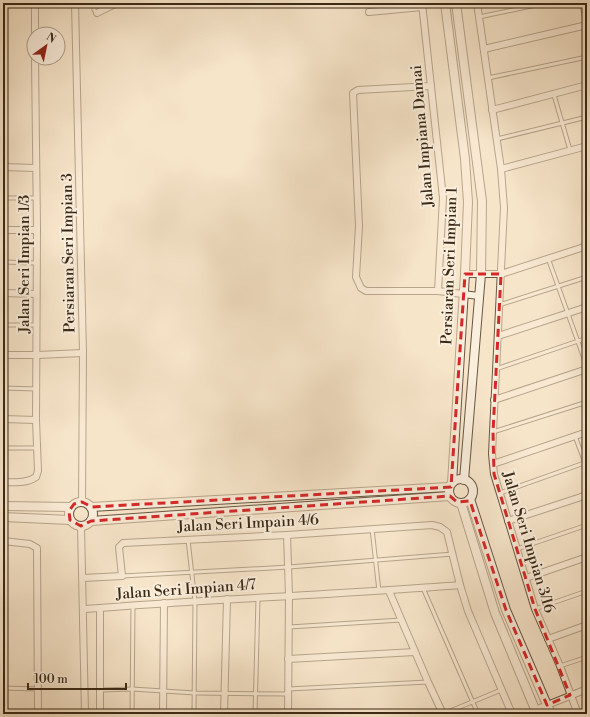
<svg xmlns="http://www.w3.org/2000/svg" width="590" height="717" viewBox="0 0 590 717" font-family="'Libre Bodoni',serif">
<rect width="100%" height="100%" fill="#f7e5ca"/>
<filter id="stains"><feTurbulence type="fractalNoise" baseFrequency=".005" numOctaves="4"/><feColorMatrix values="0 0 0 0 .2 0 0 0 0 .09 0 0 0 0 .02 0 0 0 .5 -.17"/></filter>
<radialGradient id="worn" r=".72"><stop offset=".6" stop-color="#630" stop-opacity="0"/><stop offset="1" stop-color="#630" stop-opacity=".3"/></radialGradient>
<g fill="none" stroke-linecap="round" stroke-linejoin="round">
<!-- service casing -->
<g stroke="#695842" stroke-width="5">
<g id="service">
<polyline points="93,3 94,10 97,13"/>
<polyline points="479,17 546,3"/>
<polyline points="488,78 587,57"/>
<polyline points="554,95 570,150"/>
<polyline points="497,139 587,117"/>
<polyline points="3,198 37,198"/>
<polyline points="548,258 587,367"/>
<polyline points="3,262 36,263"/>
<polyline points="499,305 587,277"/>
<polyline points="3,325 37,325"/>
<polyline points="496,369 587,338"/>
<polyline points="3,388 37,389"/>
<polyline points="493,432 587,402"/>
<polyline points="575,436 587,468"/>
<polyline points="3,448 37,448"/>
<polyline points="500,493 587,462"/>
<polyline points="372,529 379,591"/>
<polyline points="188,540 195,601 194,714"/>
<polyline points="517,549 587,525"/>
<polyline points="122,576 289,567 453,554"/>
<polyline points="423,588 478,714"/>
<polyline points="535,609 587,591"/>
<polyline points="289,627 401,620"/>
<polyline points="560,666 587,657"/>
<polyline points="3,688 37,689"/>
<polyline points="288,689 428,682"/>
<polyline points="101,690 132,689 195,693 288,694"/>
<polyline points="132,714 133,605"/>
<polyline points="255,714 258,598"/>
<polyline points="443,714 501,690"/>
</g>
</g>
<!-- minor casing -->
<g stroke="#695842" stroke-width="8">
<g id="minor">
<polyline points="35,3 35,34"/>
<polyline points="75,3 83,353 82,502"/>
<polyline points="422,3 443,198 438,291"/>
<polyline points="477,3 501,169 504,208 493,432 492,454 494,474 535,609 560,666 578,714"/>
<polyline points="583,3 587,23"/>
<polyline points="369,12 422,7"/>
<polyline points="97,13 117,3"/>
<polyline points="484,49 587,25"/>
<polyline points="431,86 358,90 353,93 359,226 356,277 361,288 366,291 438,291 479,296"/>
<polyline points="492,110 587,85"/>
<polyline points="3,167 36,168"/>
<polyline points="501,169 587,146"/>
<polyline points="3,230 37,230"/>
<polyline points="465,274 501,274 587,246"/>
<polyline points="3,293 36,294"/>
<polyline points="498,336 587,307"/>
<polyline points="3,355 37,355 83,353"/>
<polyline points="494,400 587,369"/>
<polyline points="3,419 36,420"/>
<polyline points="493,464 587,432"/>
<path d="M3,482C15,482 26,484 36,477L38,471L36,420L37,230L35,58"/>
<polyline points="508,521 587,495"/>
<polyline points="81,526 85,714"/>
<polyline points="287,535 289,595 288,714"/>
<polyline points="3,541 30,544 37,548 38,714"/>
<polyline points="83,578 122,576 119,547 123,543 287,535 432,525 440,527 447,532 460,585 468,611 512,714"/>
<polyline points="526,578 587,557"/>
<polyline points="389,591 428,682 443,714"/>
<path d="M84,609C209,599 335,595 460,585"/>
<polyline points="548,639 587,625"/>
<polyline points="288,659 415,652"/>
<polyline points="535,710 587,689"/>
<polyline points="100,714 100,608"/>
<polyline points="163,714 164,603"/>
<polyline points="224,714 227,599"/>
</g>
</g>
<!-- tertiary casing -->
<g stroke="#695842" stroke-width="10">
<g id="tertiary">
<polyline points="445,3 465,159 468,202 465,274 452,483"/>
<polyline points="456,3 482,201 481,274 464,480"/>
<circle cx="461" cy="491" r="12"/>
<polyline points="470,499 506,610 551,714"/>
<circle cx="81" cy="514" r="12"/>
<polyline points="461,503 495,613 537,714"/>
<polyline points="3,506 71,507"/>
<polyline points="91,507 449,487"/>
<polyline points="3,517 70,520"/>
<polyline points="91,521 450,496"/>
</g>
</g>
<!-- service -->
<use href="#service" stroke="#faeedd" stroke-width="3"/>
<!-- minor -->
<use href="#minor" stroke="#faeedd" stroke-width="6"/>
<!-- tertiary -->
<use href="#tertiary" stroke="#faeedd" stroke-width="8"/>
</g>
<!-- marked area -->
<path d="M0 0H590V717H0ZM465,274H501L493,432L494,474L535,609L570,695L547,705L506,610L470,501L457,502L450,496L91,521L81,526L70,520L69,511L74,504L82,502L92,507L451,487Z" fill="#f7e5ca" fill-opacity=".55" fill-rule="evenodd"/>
<path fill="none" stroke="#d62828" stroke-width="3" stroke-dasharray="8 5" stroke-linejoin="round" d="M465,274H501L493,432L494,474L535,609L570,695L547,705L506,610L470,501L457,502L450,496L91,521L81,526L70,520L69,511L74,504L82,502L92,507L451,487Z"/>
<g text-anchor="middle" stroke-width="4" stroke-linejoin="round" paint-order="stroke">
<!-- street labels -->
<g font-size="15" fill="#3a2915" stroke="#faeedd">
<text transform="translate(422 136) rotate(-95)" y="5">Jalan Impiana Damai</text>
<text transform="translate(68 253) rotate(-91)" y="5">Persiaran Seri Impian 3</text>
<text transform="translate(24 264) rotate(-90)" y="5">Jalan Seri Impian 1/3</text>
<text transform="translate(449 266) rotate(-88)" y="5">Persiaran Seri Impian 1</text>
<text transform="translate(248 523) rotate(-3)" y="5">Jalan Seri Impain 4/6</text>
<text transform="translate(529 542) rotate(73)" y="5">Jalan Seri Impian 3/16</text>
<text transform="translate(186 589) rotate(-4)" y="5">Jalan Seri Impian 4/7</text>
</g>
</g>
<!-- margin -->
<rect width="590" height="717" fill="none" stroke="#f7e5ca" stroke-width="16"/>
<rect x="4" y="4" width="582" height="709" fill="none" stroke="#3a2915" stroke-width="2"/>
<rect x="8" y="8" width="574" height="701" fill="none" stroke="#3a2915"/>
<!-- north arrow -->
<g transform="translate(46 46) rotate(33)"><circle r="19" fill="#faeedd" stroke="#ad9f8d"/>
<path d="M0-3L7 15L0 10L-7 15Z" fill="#8f2418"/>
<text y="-6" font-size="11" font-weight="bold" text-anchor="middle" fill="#3a2915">N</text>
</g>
<!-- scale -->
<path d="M28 683v6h98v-6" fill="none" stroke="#3a2915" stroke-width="2"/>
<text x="34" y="683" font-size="12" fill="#3a2915" stroke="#faeedd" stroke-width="3" paint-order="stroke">100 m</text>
<rect width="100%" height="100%" filter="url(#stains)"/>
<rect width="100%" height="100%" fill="url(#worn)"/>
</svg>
